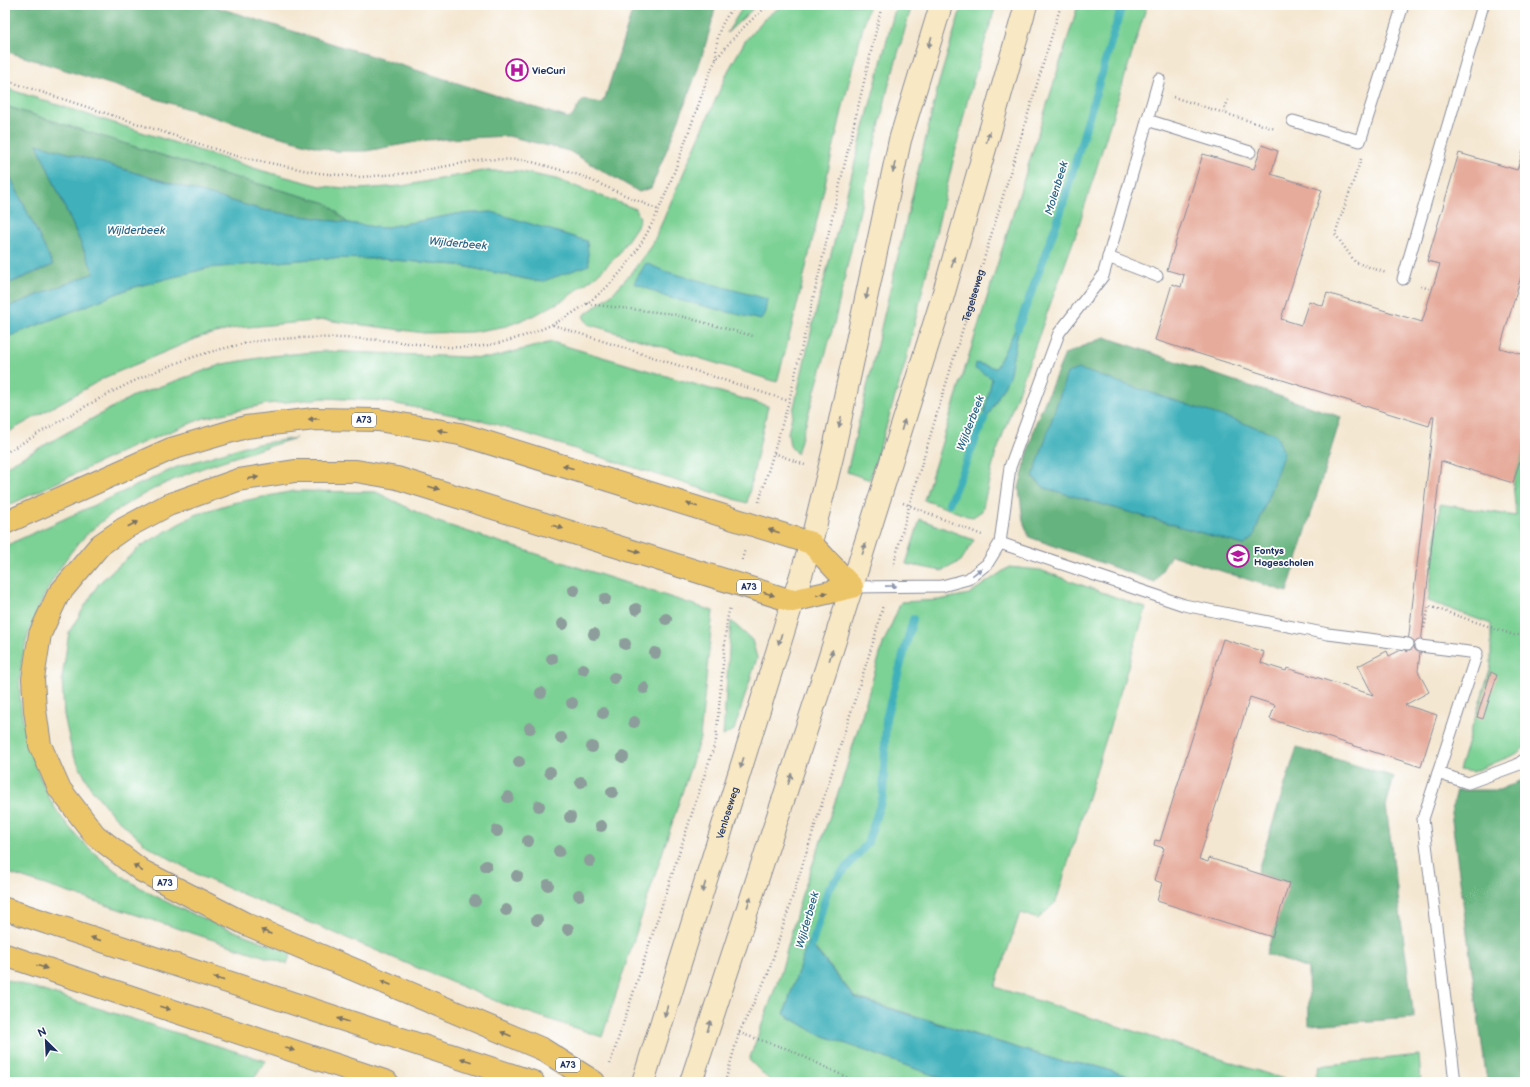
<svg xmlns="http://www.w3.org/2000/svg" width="1530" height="1087" viewBox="0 0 1530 1087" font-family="'Balsamiq Sans',sans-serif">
<rect width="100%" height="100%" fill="#fff"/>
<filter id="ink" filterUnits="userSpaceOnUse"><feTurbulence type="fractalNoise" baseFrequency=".025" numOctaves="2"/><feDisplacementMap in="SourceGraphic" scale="8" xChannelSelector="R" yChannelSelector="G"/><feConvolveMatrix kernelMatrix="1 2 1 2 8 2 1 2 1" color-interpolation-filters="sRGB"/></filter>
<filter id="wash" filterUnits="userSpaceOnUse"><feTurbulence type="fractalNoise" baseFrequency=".012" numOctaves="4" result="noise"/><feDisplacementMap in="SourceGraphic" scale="16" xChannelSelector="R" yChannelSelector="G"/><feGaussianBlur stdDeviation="0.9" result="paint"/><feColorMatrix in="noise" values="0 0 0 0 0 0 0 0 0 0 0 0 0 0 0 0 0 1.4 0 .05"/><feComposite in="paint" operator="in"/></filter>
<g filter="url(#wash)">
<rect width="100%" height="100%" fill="#f4e7d1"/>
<!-- green -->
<g fill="#7cd194" stroke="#4c8079">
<polygon points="744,5 757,5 727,33"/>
<path d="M783,5H869C834,130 812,257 777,382L588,324L583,316L613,293L632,272L653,243L728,71L745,41L766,17Z"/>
<polygon points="896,5 912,5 888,88 834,324 797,454 790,446 788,433 814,319"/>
<polygon points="962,5 996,5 968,98 905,364 870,480 847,472 939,82"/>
<polygon points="1078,5 1147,5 1077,231 995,456 982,511 973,517 967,516 924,500"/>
<polygon points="5,88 263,171 321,186 359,189 402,186 482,171 517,171 556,179 636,209 640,218 637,226 617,256 597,275 565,299 537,314 507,326 473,332 424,333 325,320 237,328 200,337 106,377 5,434 5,338 131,288 208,268 323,258 381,259 457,265 541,282 492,212 457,214 382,228 348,223 327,203 212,171 5,106"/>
<polygon points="552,342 768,406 747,503 489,422 381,401 325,398 267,404 204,418 132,447 5,507 5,467 133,396 223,364 271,356 325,351 489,358"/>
<path d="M296,438C226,460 154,478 96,526C76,543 61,564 49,587C33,615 22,647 20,679C17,717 36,776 55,808C72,834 99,859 124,877C171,910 237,931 291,953L287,964L5,872V546L177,467L245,446Z"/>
<polygon points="1525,445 1525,747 1516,754 1472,772 1459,770 1491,666 1491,624 1428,601 1440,504 1516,516 1513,483"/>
<polygon points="294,491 376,492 435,521 713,611 700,738 602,1037 503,1004 202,877 146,845 112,814 90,787 72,752 64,715 62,678 69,632 99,583 141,546 194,515 232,503"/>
<polygon points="920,519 974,540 961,561 942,571 906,564"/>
<polygon points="1009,567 1040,570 1146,608 1056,902 1038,919 1020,913 995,987 1293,1082 1146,1082 1096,1066 1060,1061 855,997 809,941 784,1014 816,1033 952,1082 771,1082 749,1060 781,972 801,897 843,779 883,644 901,602 939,600 969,594"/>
<polygon points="731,621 752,640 757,658 734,730 723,736"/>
<polygon points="5,979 266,1061 253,1080 185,1078 154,1082 5,1082"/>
<polygon points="1419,1055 1421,1082 1313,1082 1319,1066"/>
</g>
<!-- forest -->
<g fill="#65b37e" stroke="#40716e" fill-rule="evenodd">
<path d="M5,5H210L568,118L572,117C584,97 579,99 601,103L605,98L634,5H716C702,68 675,129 651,188L639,192L569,151L508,136L427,140L366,151H333L255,130L5,51Z"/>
<polygon points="5,106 212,171 327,203 348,223 262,210 37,144 94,273 5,308 5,285 53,265 5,166"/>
<path d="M1105,337L1341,417L1287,592L1171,555L1155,582L1029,537L1023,521L1019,488L1035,425L1065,354ZM1033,478L1244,545L1045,488Z"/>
<polygon points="1297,747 1394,777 1386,806 1414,1018 1309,1025 1308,969 1266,954 1289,883 1257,873"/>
<polygon points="1525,779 1525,1077 1501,1082 1487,1082 1451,813 1457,790 1499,790"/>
</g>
<!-- water -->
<g fill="#41b1bb" stroke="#2e708c">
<polygon points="37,144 262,210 382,228 457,214 492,212 587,241 589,265 541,282 457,265 381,259 323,258 208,268 131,288 5,338 5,308 94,273"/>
<polygon points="5,166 53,265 5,285"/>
<polygon points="646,263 664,271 767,299 765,312 761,320 666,297 634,283"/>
<polygon points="1021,318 1009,377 981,429 992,378 975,369 976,363 996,368"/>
<polygon points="1079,369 1276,434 1284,453 1253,538 1244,545 1045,488 1033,477 1067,373"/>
<polygon points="808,941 855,998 1060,1061 1096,1066 1146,1082 952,1082 816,1033 784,1014"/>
</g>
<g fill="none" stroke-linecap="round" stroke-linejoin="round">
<!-- stream -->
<g stroke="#41b1bb" stroke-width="8">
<polyline points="1018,328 1060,214 1122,5"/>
<polyline points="949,503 984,419"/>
<polyline points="809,954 828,889 867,844 883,796 886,718 913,619"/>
</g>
</g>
<g id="blocks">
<!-- building -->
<g fill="#e6ab9b">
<polygon points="1262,145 1278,151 1271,174 1322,190 1281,319 1301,325 1309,301 1323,306 1327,293 1422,322 1440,264 1427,261 1459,153 1517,170 1525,145 1525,263 1500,348 1525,355 1525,445 1513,483 1441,461 1418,671 1429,692 1405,705 1437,715 1421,767 1270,719 1275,705 1250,697 1199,859 1208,862 1209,858 1289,883 1272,937 1157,901 1162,883 1154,880 1164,848 1154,845 1155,840 1160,841 1223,639 1264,652 1261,663 1286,671 1287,668 1373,695 1358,666 1387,651 1389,656 1405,648 1407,652 1434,416 1432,416 1429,426 1155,340 1172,284 1181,287 1184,275 1167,270 1203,154 1254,169"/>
<polygon points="1491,672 1497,675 1483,719 1477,717"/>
</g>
</g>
</g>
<g filter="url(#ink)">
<use href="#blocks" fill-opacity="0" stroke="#888b98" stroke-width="1"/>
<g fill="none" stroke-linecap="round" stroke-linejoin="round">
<!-- lane casing -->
<g stroke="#888b98" stroke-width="13">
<g id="lane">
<polyline points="1147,120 1250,152"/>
<polyline points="1293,121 1360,141 1403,5"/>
<polyline points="1108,257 1157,276"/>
<polyline points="1403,279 1483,5"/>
<polyline points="1000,543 1184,605 1328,634 1408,644"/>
<polyline points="852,587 942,586 968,579 987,564 1000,543 1010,467 1059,333 1103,276 1159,79"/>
<polyline points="1420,646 1477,653 1423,819 1455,1082"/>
<polyline points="1438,773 1468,783 1517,765 1525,759"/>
</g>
</g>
<!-- secondary casing -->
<g stroke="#888b98" stroke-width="24">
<g id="secondary">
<path id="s2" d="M643,1082L811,543L833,453L900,140L941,5"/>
<polyline points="691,1082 826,669 942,299 1026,5"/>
</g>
</g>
<!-- highway casing -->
<g stroke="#888b98" stroke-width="24">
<g id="highway">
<polyline points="5,523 171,449 246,427 314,419 378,420 460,434 811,543 852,587 792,601 397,478 356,471 295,471 238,480 168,505 123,529 100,545 58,595 40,634 33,679 35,710 40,745 59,788 95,835 142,871 246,924 542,1049 594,1082"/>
<polyline points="5,909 533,1082"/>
<polyline points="5,955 387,1082"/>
</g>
</g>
<!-- path -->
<g stroke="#888b98" stroke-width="2.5" stroke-dasharray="1 3" stroke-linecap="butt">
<path d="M716,59C716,35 720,24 735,5"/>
<polyline points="5,80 236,156 318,173 360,177 410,173 484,159 525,160 579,175 659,210"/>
<polyline points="1173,97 1275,129"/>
<polyline points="1224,112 1228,100"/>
<polyline points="1361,159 1335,234 1355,262 1386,273"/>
<polyline points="1421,286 1432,290"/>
<polyline points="587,304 673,314 753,336"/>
<polyline points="553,325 789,401"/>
<path d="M5,453C78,411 146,366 230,347C239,345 249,342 258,341C301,336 347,337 390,341C420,344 453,350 483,346C520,340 556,326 586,304C650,259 670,181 696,112C702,96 708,71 718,57C732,38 750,20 769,5"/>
<polyline points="774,453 805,465"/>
<polyline points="759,502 789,401 882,5"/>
<polyline points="903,503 982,535"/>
<polyline points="742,560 745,549"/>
<path id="s1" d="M893,567L909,506L1061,5"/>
<polyline points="1424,628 1429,606 1514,635 1525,635"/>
<polyline points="739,1033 788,1049 856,1082"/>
<polyline points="610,1064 716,740 727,620 730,607"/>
<polyline points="725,1082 739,1033 768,974 875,636 883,605"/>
</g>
<!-- lane -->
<use href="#lane" stroke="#fff" stroke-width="11"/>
<!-- secondary -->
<use href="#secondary" stroke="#f8e8c3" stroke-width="22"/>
<!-- highway -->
<use href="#highway" stroke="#edc569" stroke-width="22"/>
</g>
<!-- trees -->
<g fill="#8d9d9b">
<circle cx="574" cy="590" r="6"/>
<circle cx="605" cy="599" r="6"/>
<circle cx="636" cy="609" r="6"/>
<circle cx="666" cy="619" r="6"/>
<circle cx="563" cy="624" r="6"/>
<circle cx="594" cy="634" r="6"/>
<circle cx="625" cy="644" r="6"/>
<circle cx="655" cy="653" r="6"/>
<circle cx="552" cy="659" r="6"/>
<circle cx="583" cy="669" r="6"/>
<circle cx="614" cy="678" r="6"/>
<circle cx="644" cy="688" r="6"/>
<circle cx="541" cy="693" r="6"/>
<circle cx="572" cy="703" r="6"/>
<circle cx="603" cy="713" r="6"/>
<circle cx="634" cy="722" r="6"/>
<circle cx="530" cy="728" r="6"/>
<circle cx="561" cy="738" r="6"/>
<circle cx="592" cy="747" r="6"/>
<circle cx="623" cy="757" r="6"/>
<circle cx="519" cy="762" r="6"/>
<circle cx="550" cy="772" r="6"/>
<circle cx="581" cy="782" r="6"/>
<circle cx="612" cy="792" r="6"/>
<circle cx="508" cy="797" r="6"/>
<circle cx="539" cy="806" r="6"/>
<circle cx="570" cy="817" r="6"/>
<circle cx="601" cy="826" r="6"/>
<circle cx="497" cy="831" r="6"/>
<circle cx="528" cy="841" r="6"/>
<circle cx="559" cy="851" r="6"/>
<circle cx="590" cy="861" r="6"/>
<circle cx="486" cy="866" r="6"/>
<circle cx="517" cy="876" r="6"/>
<circle cx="548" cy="885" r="6"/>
<circle cx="579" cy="895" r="6"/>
<circle cx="475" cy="901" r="6"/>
<circle cx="506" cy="910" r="6"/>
<circle cx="537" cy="920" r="6"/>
<circle cx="568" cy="929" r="6"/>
</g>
<!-- one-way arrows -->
<defs><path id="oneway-solid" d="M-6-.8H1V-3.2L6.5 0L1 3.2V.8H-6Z"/></defs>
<g fill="#8a8c90">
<use href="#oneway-solid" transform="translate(930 42) rotate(107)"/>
<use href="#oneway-solid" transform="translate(988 137) rotate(-74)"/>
<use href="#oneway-solid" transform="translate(894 167) rotate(102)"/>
<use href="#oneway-solid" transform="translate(953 262) rotate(-74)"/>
<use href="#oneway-solid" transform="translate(867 294) rotate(102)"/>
<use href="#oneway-solid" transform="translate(840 422) rotate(102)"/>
<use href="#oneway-solid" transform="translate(903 425) rotate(-73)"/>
<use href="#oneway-solid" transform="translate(864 549) rotate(-73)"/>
<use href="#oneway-solid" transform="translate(780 639) rotate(107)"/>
<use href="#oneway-solid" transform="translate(831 655) rotate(-73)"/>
<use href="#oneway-solid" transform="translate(742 763) rotate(107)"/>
<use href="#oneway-solid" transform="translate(790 779) rotate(-72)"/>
<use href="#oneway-solid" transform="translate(704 887) rotate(107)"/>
<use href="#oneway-solid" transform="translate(749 902) rotate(-72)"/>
<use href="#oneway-solid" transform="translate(666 1011) rotate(107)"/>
<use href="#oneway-solid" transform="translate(709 1026) rotate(-72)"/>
</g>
<g fill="#797263">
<use href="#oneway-solid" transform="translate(314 419) rotate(177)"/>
<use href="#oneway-solid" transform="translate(443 431) rotate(-170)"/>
<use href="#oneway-solid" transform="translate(568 467) rotate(-163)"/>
<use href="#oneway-solid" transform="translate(253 478) rotate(-8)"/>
<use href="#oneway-solid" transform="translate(434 488) rotate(16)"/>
<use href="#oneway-solid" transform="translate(692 505) rotate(-163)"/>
<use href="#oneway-solid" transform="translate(133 524) rotate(-28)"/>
<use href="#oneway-solid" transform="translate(558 527) rotate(18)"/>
<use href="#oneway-solid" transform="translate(774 531) rotate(-162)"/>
<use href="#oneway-solid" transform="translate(635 551) rotate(17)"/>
<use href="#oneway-solid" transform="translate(769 594) rotate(18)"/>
<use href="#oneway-solid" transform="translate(822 594) rotate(-14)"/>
<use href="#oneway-solid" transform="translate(138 868) rotate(-144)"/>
<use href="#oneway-solid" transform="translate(266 932) rotate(-157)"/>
<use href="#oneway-solid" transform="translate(96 939) rotate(-162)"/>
<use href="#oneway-solid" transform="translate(42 967) rotate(18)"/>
<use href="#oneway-solid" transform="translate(219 979) rotate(-162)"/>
<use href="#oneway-solid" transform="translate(386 983) rotate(-157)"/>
<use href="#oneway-solid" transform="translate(165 1008) rotate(18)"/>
<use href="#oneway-solid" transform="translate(343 1020) rotate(-162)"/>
<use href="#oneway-solid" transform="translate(506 1034) rotate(-157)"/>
<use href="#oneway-solid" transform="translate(289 1049) rotate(18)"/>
<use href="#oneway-solid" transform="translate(466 1060) rotate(-162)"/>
</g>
<g fill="#8d97ae">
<use href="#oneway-solid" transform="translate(977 572) rotate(-38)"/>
<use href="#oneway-solid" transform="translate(891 586) rotate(-1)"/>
</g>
</g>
<!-- icons -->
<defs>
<g id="hospital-ring" transform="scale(1.15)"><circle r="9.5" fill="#fff" stroke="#b5179e" stroke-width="1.5"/><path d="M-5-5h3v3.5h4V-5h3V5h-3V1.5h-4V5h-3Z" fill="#b5179e"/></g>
<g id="university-ring" transform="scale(1.15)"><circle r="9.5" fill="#fff" stroke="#b5179e" stroke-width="1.5"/><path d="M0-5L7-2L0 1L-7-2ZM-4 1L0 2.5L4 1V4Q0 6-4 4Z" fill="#b5179e"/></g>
</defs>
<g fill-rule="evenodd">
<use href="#hospital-ring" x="517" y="70"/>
<use href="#university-ring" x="1238" y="556"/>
</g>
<g text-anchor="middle" stroke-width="3.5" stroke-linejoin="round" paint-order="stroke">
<!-- shield labels -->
<g fill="#fff" stroke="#5f6d8e" stroke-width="1">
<rect x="352" y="413" width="24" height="14" rx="3"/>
<rect x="737" y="580" width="24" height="14" rx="3"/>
<rect x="153" y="876" width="24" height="14" rx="3"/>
<rect x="556" y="1058" width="24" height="14" rx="3"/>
</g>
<g font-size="9" font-weight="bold" fill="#1b2f5e">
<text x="364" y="423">A73</text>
<text x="749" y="590">A73</text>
<text x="165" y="886">A73</text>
<text x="568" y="1068">A73</text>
</g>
<!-- poi labels -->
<g font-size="10" font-weight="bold" fill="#1b2f5e" stroke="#fff" text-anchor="start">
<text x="532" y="74">VieCuri</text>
<text x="1254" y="554">Fontys<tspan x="1254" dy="12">Hogescholen</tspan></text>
</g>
<!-- street labels -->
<g font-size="10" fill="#1b2f5e" stroke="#fff">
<text dy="4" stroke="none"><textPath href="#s1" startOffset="283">Tegelseweg</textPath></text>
<text dy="4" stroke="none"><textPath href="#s2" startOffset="282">Venloseweg</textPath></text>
</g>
<!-- water labels -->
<g font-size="11" font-style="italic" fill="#2a6383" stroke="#fff">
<text transform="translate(1056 188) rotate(-73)" y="4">Molenbeek</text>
<text x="136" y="234">Wijlderbeek</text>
<text transform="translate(458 243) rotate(5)" y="4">Wijlderbeek</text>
<text transform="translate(970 423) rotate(-69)" y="4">Wijlderbeek</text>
<text transform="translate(807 920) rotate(-74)" y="4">Wijlderbeek</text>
</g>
</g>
<!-- margin -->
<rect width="1530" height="1087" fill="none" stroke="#fff" stroke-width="20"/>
<!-- north arrow -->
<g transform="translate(46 1041) rotate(336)" stroke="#ffffff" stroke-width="3" paint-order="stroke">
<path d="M0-3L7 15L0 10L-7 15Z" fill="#1b2f5e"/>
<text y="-6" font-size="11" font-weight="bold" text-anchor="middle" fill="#1b2f5e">N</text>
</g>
</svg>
